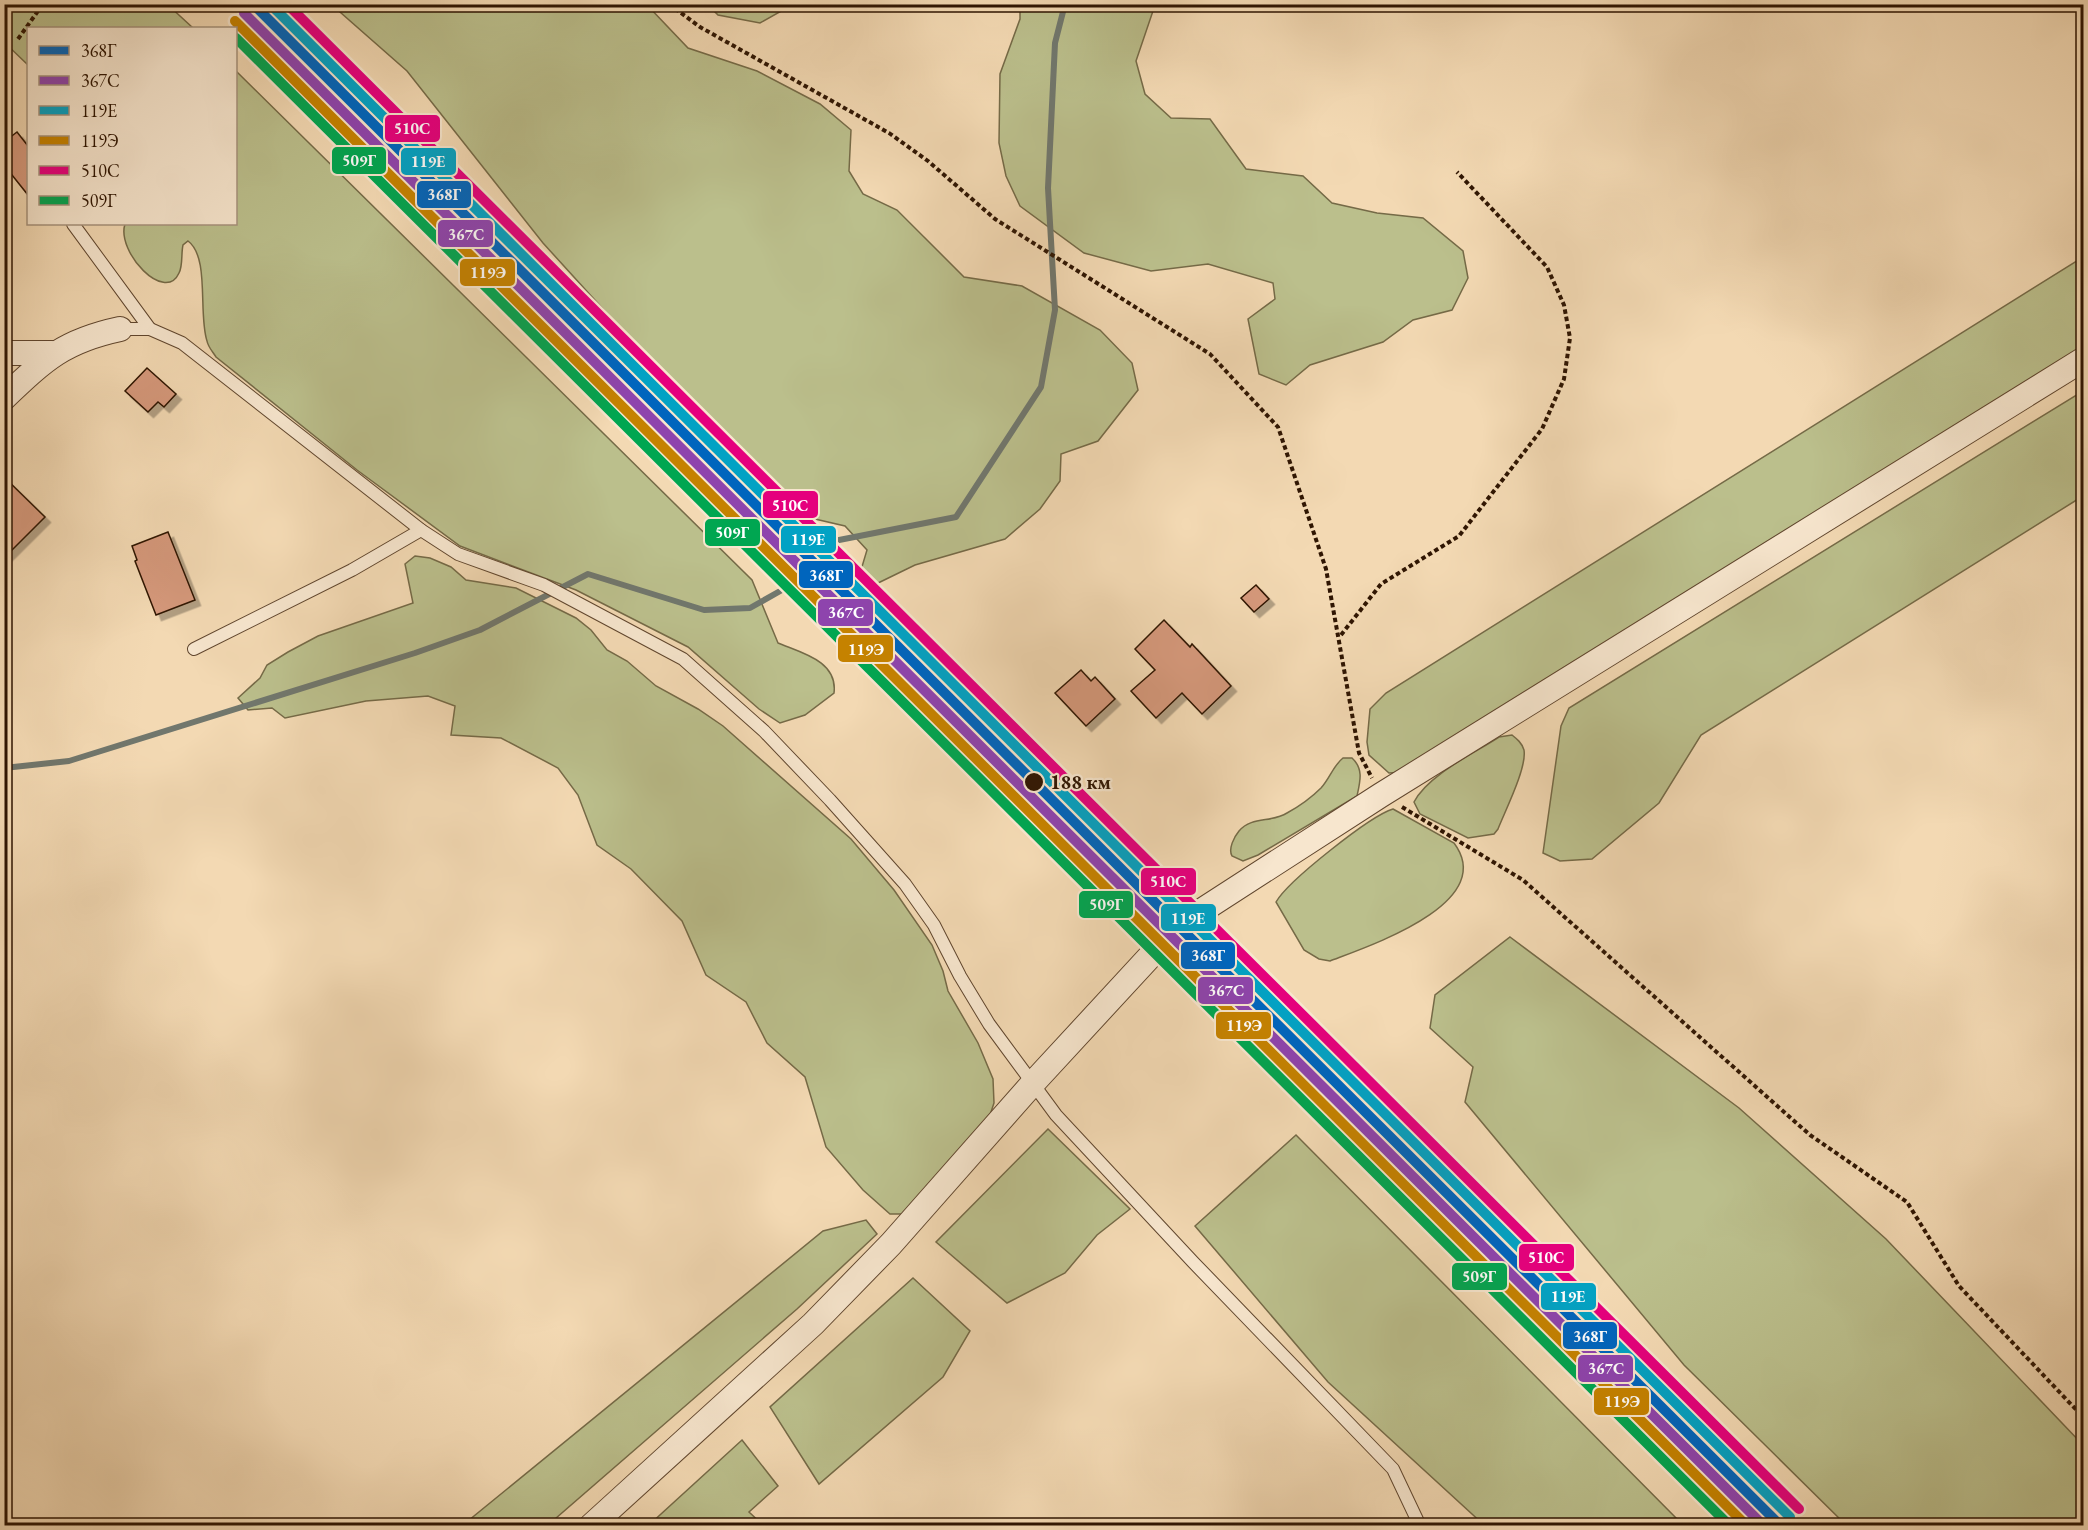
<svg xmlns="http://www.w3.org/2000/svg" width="2088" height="1530" viewBox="0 0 2088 1530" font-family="'EB Garamond',serif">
<defs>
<filter id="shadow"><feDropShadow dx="5.5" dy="5.5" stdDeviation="0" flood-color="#0004"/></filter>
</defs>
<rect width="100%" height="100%" fill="#f3d9b3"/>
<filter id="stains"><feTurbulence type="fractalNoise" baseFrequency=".00333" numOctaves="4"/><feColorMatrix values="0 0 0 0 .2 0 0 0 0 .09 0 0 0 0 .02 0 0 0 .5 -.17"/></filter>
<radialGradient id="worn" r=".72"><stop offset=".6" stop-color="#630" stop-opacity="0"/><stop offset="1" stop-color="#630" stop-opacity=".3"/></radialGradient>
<!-- green -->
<g fill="#bbbf8c" stroke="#756a47" stroke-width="1.5">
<polygon points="4,5 168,5 193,28 28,28 28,65 5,43"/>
<polygon points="332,5 647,5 688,48 757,71 820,104 851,130 849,171 863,194 897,210 964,277 1022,286 1100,330 1132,363 1138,390 1098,441 1061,454 1060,481 1040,509 1005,539 915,565 876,584 861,570 867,550 845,526 802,516 773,496 543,243 407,71"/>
<polygon points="708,5 792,5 760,23 718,15"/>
<polygon points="1020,5 1155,5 1136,61 1145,94 1171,118 1210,119 1246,169 1303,176 1332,203 1377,213 1423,218 1463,251 1468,278 1452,310 1413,320 1383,342 1310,365 1286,385 1259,374 1248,319 1275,299 1273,283 1208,264 1151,271 1084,253 1020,206 1006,176 999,143 1000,74 1020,19"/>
<path d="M236,71L752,580L778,643C802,653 838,661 834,693L805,715L780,723L759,709L688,647L576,590L460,546L357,470L216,357C213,352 208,347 207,341C198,314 210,257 188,241L183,245C181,253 183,266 179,273C165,304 116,252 125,224H236Z"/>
<polygon points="2083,257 2083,349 1404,772 1389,773 1369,755 1367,742 1370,709 1386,693"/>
<polygon points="2083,391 2083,496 1701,735 1659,803 1592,859 1560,861 1543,853 1561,726 1569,708"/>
<polygon points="415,556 430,558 451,567 466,580 516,588 576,618 591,630 607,650 627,661 656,686 698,709 723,726 851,839 894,890 932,945 943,971 948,991 978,1043 993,1079 994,1103 988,1121 908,1214 890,1214 863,1190 826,1147 805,1077 767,1043 746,1002 706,975 682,921 631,869 597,845 578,795 558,768 501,738 451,735 455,706 428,696 366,701 285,718 272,708 248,710 238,698 260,678 267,665 288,652 318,636 413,603 405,564"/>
<path d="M1512,735C1517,739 1522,743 1524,750C1527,768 1505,811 1498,829L1494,834L1468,838L1420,814L1414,802C1428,775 1473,754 1499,737Z"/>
<path d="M1343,758H1352C1364,769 1360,782 1357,796L1258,855L1243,861L1232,856C1228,849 1234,837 1239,831C1252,816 1271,823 1287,813C1298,807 1312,797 1321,788C1330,778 1333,766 1343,758Z"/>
<path d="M1393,809L1454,843C1499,903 1369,946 1330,961L1319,959L1304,950L1276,902C1288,881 1370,816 1393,809Z"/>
<polygon points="1510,937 1739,1108 1886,1239 2083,1445 2083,1525 1846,1525 1684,1365 1465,1102 1473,1067 1430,1028 1435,995"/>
<polygon points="1048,1129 1130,1209 1097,1235 1065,1273 1007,1303 936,1242"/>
<polygon points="1296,1135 1683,1525 1484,1525 1328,1382 1195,1226"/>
<polygon points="866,1220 877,1234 797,1309 548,1525 463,1525 823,1231"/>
<polygon points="913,1278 970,1331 943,1377 819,1484 770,1407"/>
<polygon points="742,1440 778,1486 749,1512 763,1525 649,1525"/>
</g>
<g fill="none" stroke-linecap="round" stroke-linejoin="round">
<!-- stream -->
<g stroke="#71776d" stroke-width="6">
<polyline points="834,541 956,517 1041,387 1055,310 1048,188 1055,43 1065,4"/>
<polyline points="4,768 69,761 415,653 480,630 588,574 704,610 750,608 789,586"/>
</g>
</g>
<!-- building -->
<g fill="#d6997c" stroke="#2f1502" stroke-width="1.5" filter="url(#shadow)">
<polygon points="17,132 28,146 28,195 4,165 4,142"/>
<polygon points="147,368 176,394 164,407 158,402 148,412 125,391"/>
<polygon points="4,477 45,517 4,558"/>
<polygon points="168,532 195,600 156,615 135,561 137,560 132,546"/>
<polygon points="1256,585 1269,599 1254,612 1241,598"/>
<polygon points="1164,620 1190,647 1192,644 1231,686 1202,714 1182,693 1156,718 1131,691 1155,670 1135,649"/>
<polygon points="1081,670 1091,681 1095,677 1115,699 1086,726 1055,693"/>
</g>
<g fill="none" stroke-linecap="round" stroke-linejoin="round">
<!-- service casing -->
<g stroke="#60462e" stroke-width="14">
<g id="service">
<polyline points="73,224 150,329"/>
<polyline points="120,329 150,329 182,343 421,530 458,554 544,585 683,659 764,731 830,800 905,884 934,925 960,976 989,1024 1056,1115 1193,1262 1393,1469 1420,1526"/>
<polyline points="194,649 352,570 421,530"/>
</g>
</g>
<!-- minor casing -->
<g stroke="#60462e" stroke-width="26">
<g id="minor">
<polyline points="4,353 52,353"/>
<path d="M4,398C45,359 64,341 120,329"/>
<polyline points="591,1526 813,1324 891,1244 1034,1082 1178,926 1381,795 2084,359"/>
</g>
</g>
<!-- path -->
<g stroke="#2f1502" stroke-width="4" stroke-dasharray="4.5 3" stroke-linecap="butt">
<polyline points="669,4 700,27 889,133 928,161 995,219 1210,354 1278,427 1326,569 1359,753 1372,778"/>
<polyline points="18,39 43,4"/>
<polyline points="1341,635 1381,584 1459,536 1542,429 1564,379 1570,338 1564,305 1547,267 1457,172"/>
<polyline points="1402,807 1523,880 1810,1135 1907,1202 1959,1286 2084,1418"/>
</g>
<!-- service -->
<use href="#service" stroke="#f7e6ce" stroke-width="12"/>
<!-- minor -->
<use href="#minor" stroke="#f7e6ce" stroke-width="24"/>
<!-- rail-1 casing -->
<g stroke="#f7e6ce" stroke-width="15">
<polyline id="rail-1" points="253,4 1781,1526"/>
</g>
<!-- rail-2 casing -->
<g stroke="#f7e6ce" stroke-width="15">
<polyline id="rail-2" points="244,13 1764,1526"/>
</g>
<!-- rail-3 casing -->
<g stroke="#f7e6ce" stroke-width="15">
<polyline id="rail-3" points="270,4 1790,1517"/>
</g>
<!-- rail-4 casing -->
<g stroke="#f7e6ce" stroke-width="15">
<polyline id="rail-4" points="235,21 1747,1526"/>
</g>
<!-- rail-5 casing -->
<g stroke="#f7e6ce" stroke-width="15">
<polyline id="rail-5" points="287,4 1799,1509"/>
</g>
<!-- rail-6 casing -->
<g stroke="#f7e6ce" stroke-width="15">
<polyline id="rail-6" points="236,38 1730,1526"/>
</g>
<!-- rail-1 -->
<use href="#rail-1" stroke="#0065bd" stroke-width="10"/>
<!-- rail-2 -->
<use href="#rail-2" stroke="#8e44ad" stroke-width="10"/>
<!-- rail-3 -->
<use href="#rail-3" stroke="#02a2c4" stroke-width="10"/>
<!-- rail-4 -->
<use href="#rail-4" stroke="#c58200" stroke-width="10"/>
<!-- rail-5 -->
<use href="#rail-5" stroke="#e5007d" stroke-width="10"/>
<!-- rail-6 -->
<use href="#rail-6" stroke="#00a651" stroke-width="10"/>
</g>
<!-- markers -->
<circle fill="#2f1502" stroke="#f7e6ce" stroke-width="2" cx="1034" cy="782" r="10"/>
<g text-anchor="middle" stroke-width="4.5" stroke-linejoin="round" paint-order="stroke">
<!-- stop labels -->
<g font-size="20" font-weight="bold" fill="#2f1502" stroke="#f7e6ce" text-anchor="start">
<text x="1050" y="789">188 км</text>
</g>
</g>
<g stroke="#f7e6ce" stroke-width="2">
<rect x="384" y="114" width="57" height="29" rx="6" fill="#e5007d"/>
<rect x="331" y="146" width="56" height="29" rx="6" fill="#00a651"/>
<rect x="400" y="147" width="57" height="29" rx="6" fill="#02a2c4"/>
<rect x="416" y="180" width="56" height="29" rx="6" fill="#0065bd"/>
<rect x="437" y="219" width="57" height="29" rx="6" fill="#8e44ad"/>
<rect x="459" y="258" width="57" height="29" rx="6" fill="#c58200"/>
<rect x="762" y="490" width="57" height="29" rx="6" fill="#e5007d"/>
<rect x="704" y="518" width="57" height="29" rx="6" fill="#00a651"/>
<rect x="780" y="525" width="57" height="29" rx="6" fill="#02a2c4"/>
<rect x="798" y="560" width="56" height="29" rx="6" fill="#0065bd"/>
<rect x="817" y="598" width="57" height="29" rx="6" fill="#8e44ad"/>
<rect x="837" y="634" width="57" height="29" rx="6" fill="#c58200"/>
<rect x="1140" y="867" width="57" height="29" rx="6" fill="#e5007d"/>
<rect x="1078" y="890" width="56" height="29" rx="6" fill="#00a651"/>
<rect x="1160" y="903" width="57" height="29" rx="6" fill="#02a2c4"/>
<rect x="1180" y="941" width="56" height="29" rx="6" fill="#0065bd"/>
<rect x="1197" y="976" width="57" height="29" rx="6" fill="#8e44ad"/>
<rect x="1215" y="1011" width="57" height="29" rx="6" fill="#c58200"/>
<rect x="1518" y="1243" width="57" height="29" rx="6" fill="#e5007d"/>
<rect x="1451" y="1262" width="57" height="29" rx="6" fill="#00a651"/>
<rect x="1540" y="1282" width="57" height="29" rx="6" fill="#02a2c4"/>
<rect x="1562" y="1321" width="56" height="29" rx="6" fill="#0065bd"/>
<rect x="1577" y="1354" width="57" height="29" rx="6" fill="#8e44ad"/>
<rect x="1593" y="1387" width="57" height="29" rx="6" fill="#c58200"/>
</g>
<g font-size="16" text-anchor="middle" font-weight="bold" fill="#fff">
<text x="412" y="134">510С</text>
<text x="359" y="166">509Г</text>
<text x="428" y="167">119Е</text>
<text x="444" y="200">368Г</text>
<text x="466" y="240">367С</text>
<text x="488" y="278">119Э</text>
<text x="790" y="511">510С</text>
<text x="732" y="538">509Г</text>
<text x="808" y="545">119Е</text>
<text x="826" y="581">368Г</text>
<text x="846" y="618">367С</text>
<text x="866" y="655">119Э</text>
<text x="1168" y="887">510С</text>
<text x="1106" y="910">509Г</text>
<text x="1188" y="924">119Е</text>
<text x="1208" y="961">368Г</text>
<text x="1226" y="996">367С</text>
<text x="1244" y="1031">119Э</text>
<text x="1546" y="1263">510С</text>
<text x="1479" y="1282">509Г</text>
<text x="1568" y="1302">119Е</text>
<text x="1590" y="1342">368Г</text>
<text x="1606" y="1374">367С</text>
<text x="1622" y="1407">119Э</text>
</g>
<!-- margin -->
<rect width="2088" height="1530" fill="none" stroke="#f3d9b3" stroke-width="24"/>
<rect x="6" y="6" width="2076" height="1518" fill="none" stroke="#2f1502" stroke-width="3"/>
<rect x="12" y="12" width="2064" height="1506" fill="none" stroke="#2f1502" stroke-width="1.5"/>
<!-- legend -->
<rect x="27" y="27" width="210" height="198" fill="#f7e6ce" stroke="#a7927c" stroke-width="1.5"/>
<rect x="39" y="46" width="30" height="9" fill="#0065bd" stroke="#a7927c" stroke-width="1.5"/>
<text x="81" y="57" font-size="18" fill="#2f1502">368Г</text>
<rect x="39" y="76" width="30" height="9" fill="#8e44ad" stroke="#a7927c" stroke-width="1.5"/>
<text x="81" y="87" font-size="18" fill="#2f1502">367С</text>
<rect x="39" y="106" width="30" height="9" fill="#02a2c4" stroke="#a7927c" stroke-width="1.5"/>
<text x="81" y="117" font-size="18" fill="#2f1502">119Е</text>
<rect x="39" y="136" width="30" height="9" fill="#c58200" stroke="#a7927c" stroke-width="1.5"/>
<text x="81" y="147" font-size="18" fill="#2f1502">119Э</text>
<rect x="39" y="166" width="30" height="9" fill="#e5007d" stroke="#a7927c" stroke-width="1.5"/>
<text x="81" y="177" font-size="18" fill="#2f1502">510С</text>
<rect x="39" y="196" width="30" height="9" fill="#00a651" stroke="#a7927c" stroke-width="1.5"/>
<text x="81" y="207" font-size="18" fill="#2f1502">509Г</text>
<rect width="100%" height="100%" filter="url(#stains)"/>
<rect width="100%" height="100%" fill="url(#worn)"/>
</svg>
